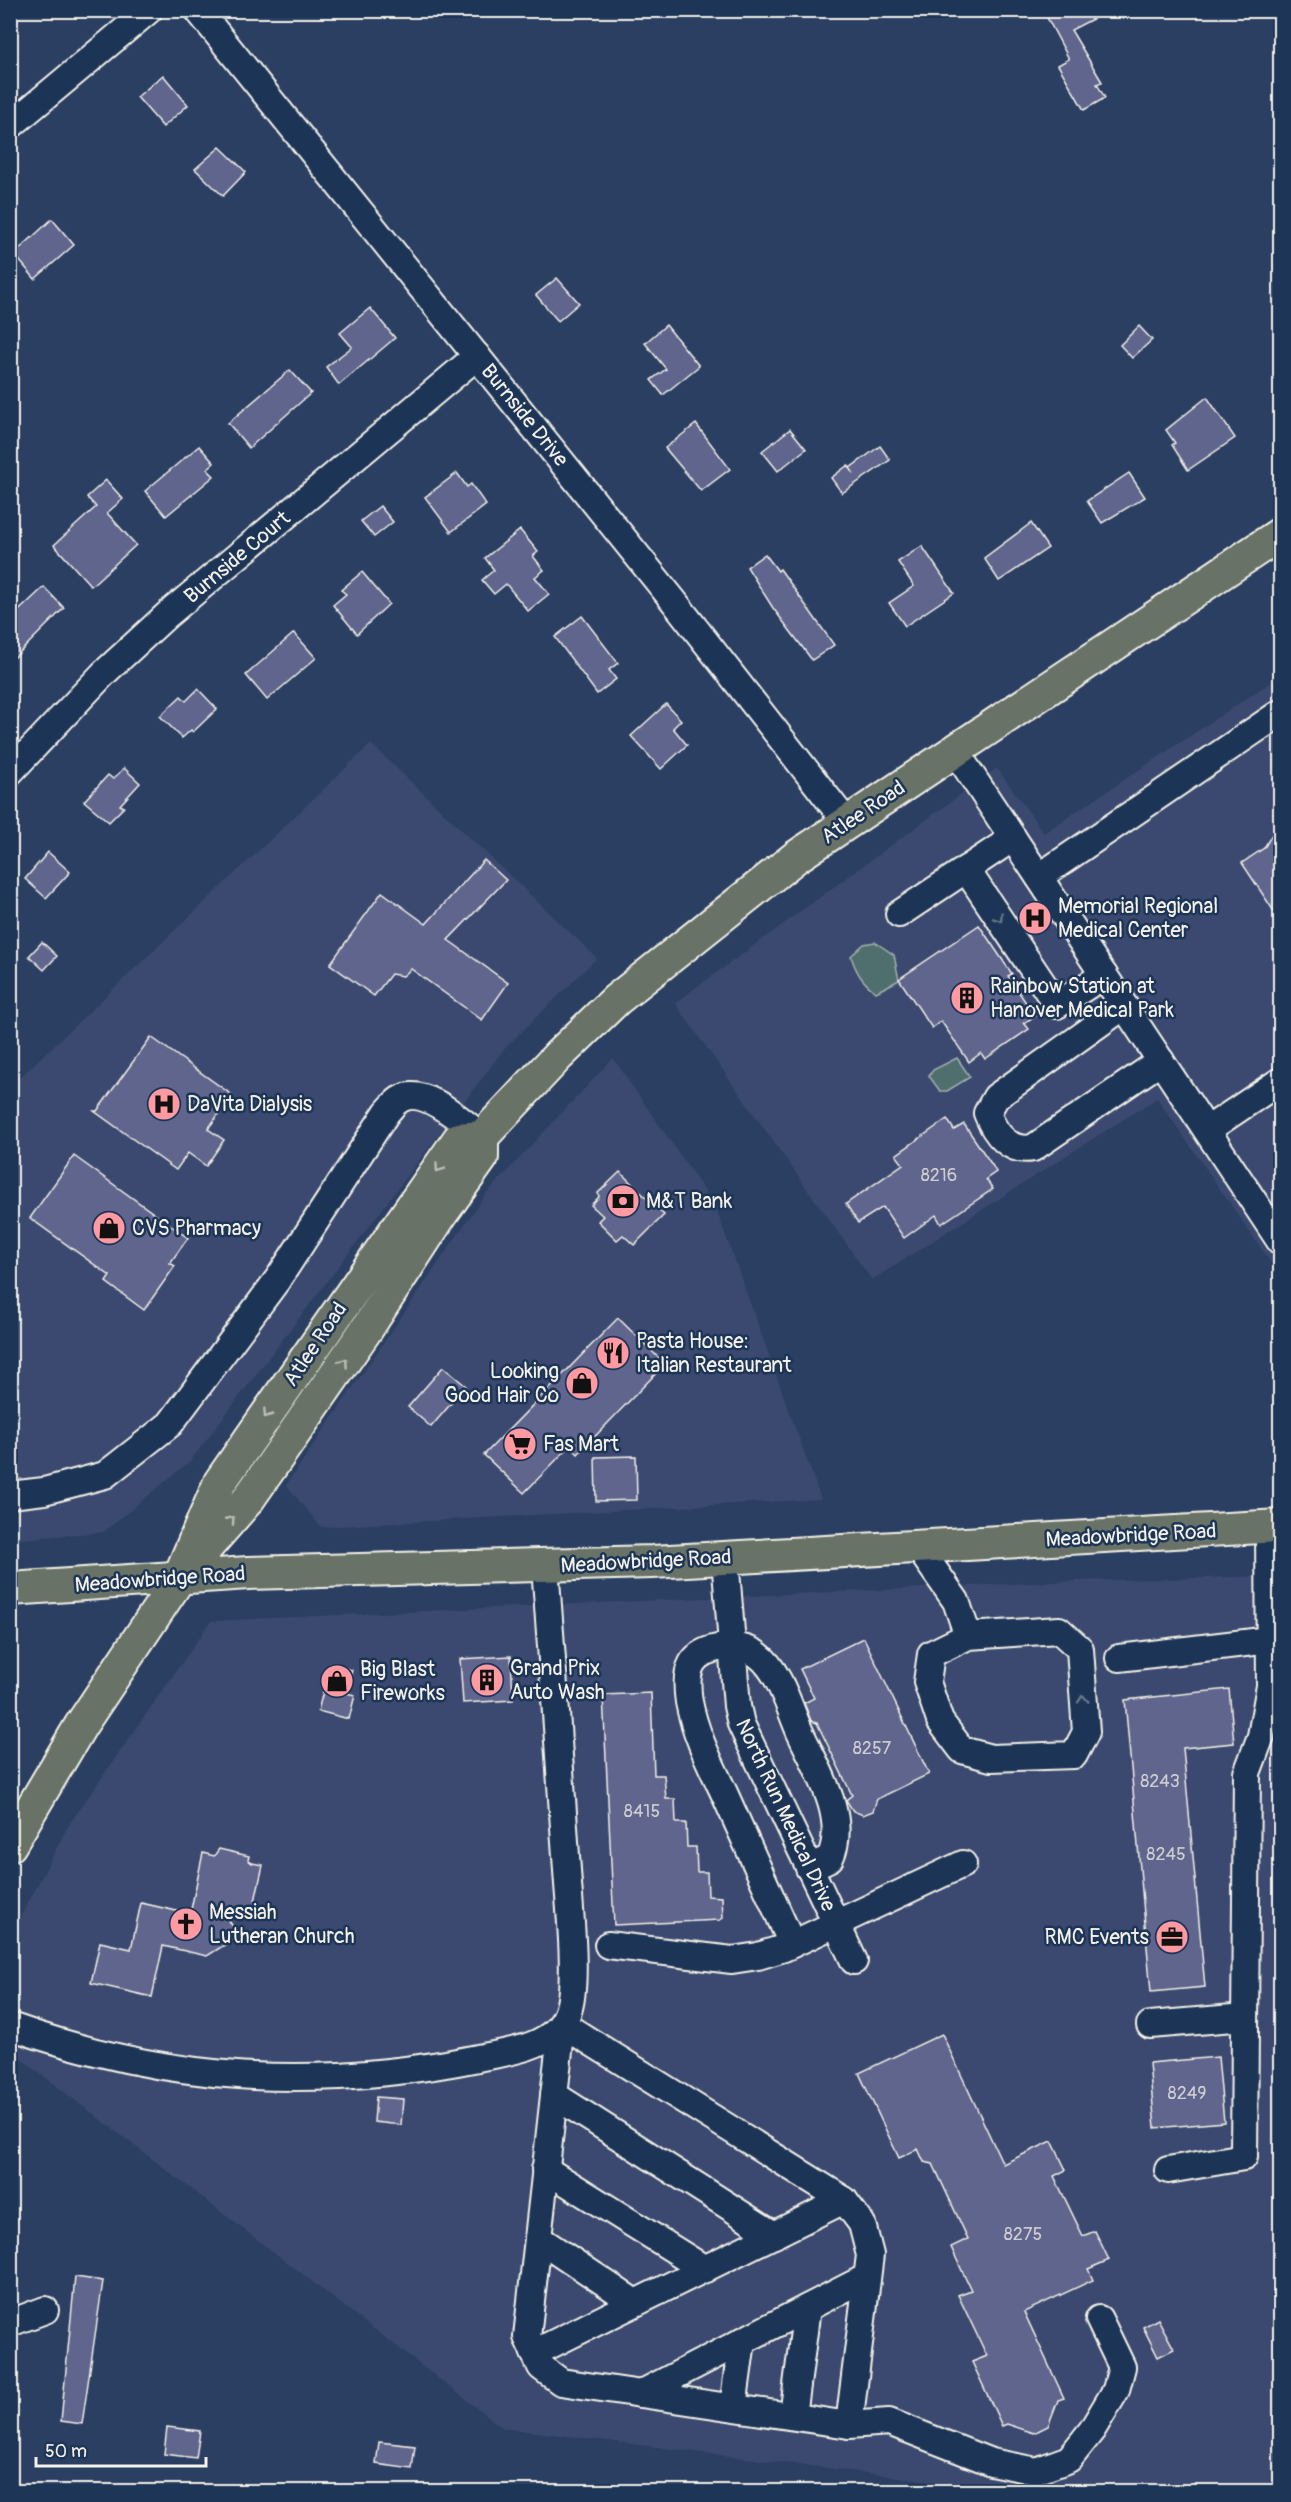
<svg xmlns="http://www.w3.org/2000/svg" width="1291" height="2502" viewBox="0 0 1291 2502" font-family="Pangolin,sans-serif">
<rect width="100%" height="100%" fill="#2a3f62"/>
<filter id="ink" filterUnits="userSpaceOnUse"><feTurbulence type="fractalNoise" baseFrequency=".0167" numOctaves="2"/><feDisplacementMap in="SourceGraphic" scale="12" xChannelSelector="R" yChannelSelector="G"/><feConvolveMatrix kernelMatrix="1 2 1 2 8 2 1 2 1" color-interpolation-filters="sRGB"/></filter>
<g filter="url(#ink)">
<!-- built -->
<g fill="#3a4a6f">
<polygon points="1280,676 1280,1276 1157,1098 872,1280 675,1003 997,768 1044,833"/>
<polygon points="371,744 597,958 505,1048 191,1460 104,1532 11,1540 11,1086"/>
<polygon points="613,1058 715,1206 821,1499 321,1527 286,1485 485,1195"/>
<polygon points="1280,1576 1280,2491 1012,2491 503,2428 11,2051 10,1938 68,1826 211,1621 1075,1581"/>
</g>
<!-- green -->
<g fill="#4f6e6e" stroke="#a2b0ab" stroke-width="1.5">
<path d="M875,942L894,955L899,980L876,992C862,982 856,972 851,956L864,944Z"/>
<polygon points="957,1058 970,1077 947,1091 940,1091 929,1076 933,1070"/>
</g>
<!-- building -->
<g fill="#5e658c" stroke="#f4f1e8" stroke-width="1.5">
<polygon points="1043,10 1110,10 1071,30 1102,82 1097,84 1105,98 1084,110 1058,65 1069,59"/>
<polygon points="163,75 188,105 163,127 137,97"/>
<polygon points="220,147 246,172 223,196 195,169"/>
<polygon points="52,219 74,245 35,279 14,254"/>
<polygon points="557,278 579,303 558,321 536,295"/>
<polygon points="370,308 395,338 339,385 326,367 352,347 340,333"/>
<polygon points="666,325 699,366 663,395 651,380 666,369 645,343"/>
<polygon points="1139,326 1152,340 1132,358 1120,345"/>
<polygon points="290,370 311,393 249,448 228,423"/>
<polygon points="1207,397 1235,438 1188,470 1172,445 1175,443 1166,430"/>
<polygon points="696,424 730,469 701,491 665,448"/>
<polygon points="790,429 806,449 778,471 762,451"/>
<polygon points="199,446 214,463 207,469 214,476 166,516 145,491"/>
<polygon points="880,446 890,460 842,493 831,478 848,465 854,474 850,468"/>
<polygon points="457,473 467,487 471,484 486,505 451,532 425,497"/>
<polygon points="1129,473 1145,497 1102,523 1087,501"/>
<polygon points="106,480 123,499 107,513 136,545 91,586 54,545 96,507 87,497"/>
<polygon points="380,506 393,522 374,537 361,521"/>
<polygon points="1031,523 1048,548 999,581 984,558"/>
<polygon points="520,530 538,552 533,556 544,570 535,577 549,594 528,611 506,584 494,594 482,580 494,570 485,558"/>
<polygon points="922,546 954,593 905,626 889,603 914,586 898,562"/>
<polygon points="765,554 778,571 780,569 834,645 812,660 773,608 747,567"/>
<polygon points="362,572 389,604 357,634 333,605 346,594 341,590"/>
<polygon points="44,587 64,608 10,662 10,619"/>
<polygon points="582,616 618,663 609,670 616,679 597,694 555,637"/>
<polygon points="294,633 316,658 267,700 246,675"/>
<polygon points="198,689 217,709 193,732 191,730 182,738 160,716 181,696 186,701"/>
<polygon points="666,704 681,720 673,728 687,745 661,769 631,736"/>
<polygon points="124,768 140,783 120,805 124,807 109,822 84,801 108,775 113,779"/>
<polygon points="1281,819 1281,922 1242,863 1264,848"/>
<polygon points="48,852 70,872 46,898 25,879"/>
<polygon points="484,860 506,880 448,940 508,983 482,1020 411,969 403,976 391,974 374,996 330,964 382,892 426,924"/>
<polygon points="979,925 1012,974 1008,976 1035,1016 1024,1023 1029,1029 985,1059 981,1053 969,1062 941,1021 932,1028 899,979"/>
<polygon points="42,942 57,956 44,970 29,956"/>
<polygon points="151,1037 232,1095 208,1129 224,1140 206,1166 188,1153 176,1170 94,1111 97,1111"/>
<polygon points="947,1119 954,1130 964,1124 992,1165 996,1172 986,1179 993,1189 941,1224 936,1215 904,1238 883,1207 858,1223 846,1204 903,1164 896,1155"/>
<polygon points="74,1156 188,1238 170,1263 175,1266 144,1310 106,1282 110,1276 30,1218"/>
<polygon points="620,1172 664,1215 634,1245 623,1235 617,1240 598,1221 603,1216 591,1205 599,1197 598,1193"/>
<polygon points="618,1318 665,1364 578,1454 570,1446 524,1493 484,1455"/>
<polygon points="443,1367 466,1386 431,1427 408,1407"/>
<polygon points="636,1456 637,1500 596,1501 595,1457"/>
<polygon points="864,1638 929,1774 877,1799 873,1811 863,1815 853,1811 846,1800 852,1795 817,1723 811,1721 804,1703 814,1698 800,1669"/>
<polygon points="511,1656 513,1700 463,1703 460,1659"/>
<polygon points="330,1664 352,1670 346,1693 355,1695 349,1719 318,1711"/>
<polygon points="1229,1689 1234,1743 1183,1748 1205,1987 1151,1992 1125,1700"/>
<polygon points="651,1693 654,1775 664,1775 666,1799 675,1799 676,1823 686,1823 687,1847 696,1847 697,1872 707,1872 708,1896 722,1897 723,1918 720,1920 614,1925 603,1695"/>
<polygon points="219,1849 249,1856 248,1860 252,1863 263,1865 251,1919 224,1913 239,1936 207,1956 163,1946 152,1997 91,1983 100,1942 131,1949 141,1903 190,1914 203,1853 214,1856"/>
<polygon points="942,2034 1003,2164 1052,2141 1066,2170 1054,2176 1083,2236 1095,2231 1109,2260 1088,2269 1093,2280 1024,2312 1064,2398 1058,2400 1048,2426 1034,2433 1007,2424 1002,2426 972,2362 987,2356 958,2295 971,2290 951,2247 968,2239 933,2164 924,2162 918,2149 899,2158 859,2073"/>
<polygon points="1218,2057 1224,2122 1155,2128 1149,2063"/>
<polygon points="376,2097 403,2099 401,2125 374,2122"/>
<polygon points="75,2277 103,2281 82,2424 61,2421"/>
<polygon points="1158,2319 1174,2349 1158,2357 1143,2327"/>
<polygon points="167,2427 200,2431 196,2458 164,2454"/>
<polygon points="379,2442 415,2446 412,2469 376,2464"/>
</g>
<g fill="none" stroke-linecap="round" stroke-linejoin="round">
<!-- minor casing -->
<g stroke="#f4f1e8" stroke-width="30">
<g id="minor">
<polyline points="198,10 673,600 847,823"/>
<polyline points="10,126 149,10"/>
<polyline points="954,749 1280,1241"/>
<polyline points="10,772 104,673 167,615 477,356"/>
<polyline points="966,869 1057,1005 1104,975"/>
<polyline points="1039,877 1280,713"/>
<polyline points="899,914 1013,838"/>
<path d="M1124,1006L996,1097L987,1113C995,1134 1010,1153 1033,1148L1161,1061"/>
<polyline points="1207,1130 1280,1081"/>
<path d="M10,1495L44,1491L105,1475L170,1424L278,1279L387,1112C391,1108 396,1101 401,1099C424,1085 464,1123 482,1137"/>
<polyline points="918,1547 956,1601 968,1636 931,1654 927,1682 940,1721 962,1750 991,1758 1074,1755 1086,1732 1080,1649 1059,1630 968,1636"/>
<polyline points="725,1558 737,1706 741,1724 854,1961"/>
<polyline points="1119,1658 1270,1640"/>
<path d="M792,1944C770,1894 747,1845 725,1795C711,1765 695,1734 689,1702C684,1669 690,1651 724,1647C734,1645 749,1648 758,1655C779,1670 789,1707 799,1730C816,1768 849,1817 830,1858L809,1868"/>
<polyline points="608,1945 732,1960 758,1956 784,1948 963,1864"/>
<polygon points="562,2024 844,2200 862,2224 870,2255 849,2425 561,2382 541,2367 527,2337"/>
<polyline points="1150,2025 1245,2017"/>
<path d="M10,2026C168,2082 315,2091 478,2058C508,2052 555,2047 567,2014C579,1986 569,1904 567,1870C560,1769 553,1667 545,1566"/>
<polyline points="554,2095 774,2235"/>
<polyline points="545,2169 705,2269"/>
<polyline points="1168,2170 1244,2157 1247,1773 1261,1736 1270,1686 1269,1527"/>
<polyline points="538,2238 635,2303"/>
<polyline points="10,2323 45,2310"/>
<polyline points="534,2353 844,2200"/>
<polyline points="640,2394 867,2277"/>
<polyline points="733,2407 742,2341"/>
<polyline points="793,2416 807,2308"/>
<polyline points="849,2425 889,2422 991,2462 1036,2471 1069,2459 1092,2430 1116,2390 1122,2367 1099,2319"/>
</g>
</g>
<!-- major casing -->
<g stroke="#f4f1e8" stroke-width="36">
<g id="major">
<polyline points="178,1580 220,1482 459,1139 482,1137 558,1056 616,1000 796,857 1280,534"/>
<polyline points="10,1589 248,1573 652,1562 1280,1526"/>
<polyline points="10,1845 81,1725 178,1580 247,1501 368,1327 442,1213 482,1157 482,1137"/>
</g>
</g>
<!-- minor -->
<use href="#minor" stroke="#1d3557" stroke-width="26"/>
<!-- major -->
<use href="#major" stroke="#687266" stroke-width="32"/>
</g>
<!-- one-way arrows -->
<defs><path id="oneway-chevron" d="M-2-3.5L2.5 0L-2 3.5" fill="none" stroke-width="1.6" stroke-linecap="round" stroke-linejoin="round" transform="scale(1.5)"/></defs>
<g stroke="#68778a">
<use href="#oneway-chevron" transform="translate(999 918) rotate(56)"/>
<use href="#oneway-chevron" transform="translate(1083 1699) rotate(-94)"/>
</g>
<g stroke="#bcbeb4">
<use href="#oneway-chevron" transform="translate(439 1168) rotate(125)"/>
<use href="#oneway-chevron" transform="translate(344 1362) rotate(-55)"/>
<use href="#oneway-chevron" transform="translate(267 1414) rotate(124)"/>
<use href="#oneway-chevron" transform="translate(231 1520) rotate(-48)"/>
</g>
</g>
<!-- icons -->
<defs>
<g id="hospital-disc" transform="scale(1.725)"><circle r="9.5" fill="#ff9aa2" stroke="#1d3557"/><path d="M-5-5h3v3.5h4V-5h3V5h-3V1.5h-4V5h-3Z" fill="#111"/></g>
<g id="building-disc" transform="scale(1.725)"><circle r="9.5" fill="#ff9aa2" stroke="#1d3557"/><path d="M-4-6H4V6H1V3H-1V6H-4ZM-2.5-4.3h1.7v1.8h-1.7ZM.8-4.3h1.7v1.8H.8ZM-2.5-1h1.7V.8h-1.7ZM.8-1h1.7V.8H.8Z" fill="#111"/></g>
<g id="bank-disc" transform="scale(1.725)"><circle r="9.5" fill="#ff9aa2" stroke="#1d3557"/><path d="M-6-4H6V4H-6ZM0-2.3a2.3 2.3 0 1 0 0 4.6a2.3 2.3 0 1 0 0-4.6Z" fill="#111"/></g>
<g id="shop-disc" transform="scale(1.725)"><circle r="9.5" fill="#ff9aa2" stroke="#1d3557"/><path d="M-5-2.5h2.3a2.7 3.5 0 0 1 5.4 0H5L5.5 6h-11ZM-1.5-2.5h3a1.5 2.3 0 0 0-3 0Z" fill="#111"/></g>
<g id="restaurant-disc" transform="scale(1.725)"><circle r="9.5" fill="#ff9aa2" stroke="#1d3557"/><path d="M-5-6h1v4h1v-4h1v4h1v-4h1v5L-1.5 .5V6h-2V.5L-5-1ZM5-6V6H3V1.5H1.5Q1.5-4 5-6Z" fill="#111"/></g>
<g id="supermarket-disc" transform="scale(1.725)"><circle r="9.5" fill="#ff9aa2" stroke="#1d3557"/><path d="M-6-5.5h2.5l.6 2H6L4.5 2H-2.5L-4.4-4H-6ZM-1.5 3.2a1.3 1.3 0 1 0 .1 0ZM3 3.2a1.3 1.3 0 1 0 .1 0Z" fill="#111"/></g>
<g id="church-disc" transform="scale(1.725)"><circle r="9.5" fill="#ff9aa2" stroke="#1d3557"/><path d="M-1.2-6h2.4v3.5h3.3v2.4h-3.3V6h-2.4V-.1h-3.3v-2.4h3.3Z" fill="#111"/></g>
<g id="office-disc" transform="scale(1.725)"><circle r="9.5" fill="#ff9aa2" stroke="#1d3557"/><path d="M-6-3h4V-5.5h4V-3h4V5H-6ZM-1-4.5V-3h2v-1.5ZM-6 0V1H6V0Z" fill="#111"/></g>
</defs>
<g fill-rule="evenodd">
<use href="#hospital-disc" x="1035" y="918"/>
<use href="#building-disc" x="967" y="998"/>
<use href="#hospital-disc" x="164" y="1104"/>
<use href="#bank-disc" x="623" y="1201"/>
<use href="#shop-disc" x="109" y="1228"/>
<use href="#restaurant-disc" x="613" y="1353"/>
<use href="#shop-disc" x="582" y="1383"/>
<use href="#supermarket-disc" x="520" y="1444"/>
<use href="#building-disc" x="487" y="1680"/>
<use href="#shop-disc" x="337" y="1681"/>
<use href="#church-disc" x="186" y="1924"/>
<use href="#office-disc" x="1172" y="1937"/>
</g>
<g text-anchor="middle" stroke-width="5" stroke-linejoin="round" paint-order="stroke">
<!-- number labels -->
<g font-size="18" fill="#ceced1">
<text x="939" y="1181">8216</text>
<text x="872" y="1754">8257</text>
<text x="1160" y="1787">8243</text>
<text x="642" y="1817">8415</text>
<text x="1166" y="1860">8245</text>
<text x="1187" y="2099">8249</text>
<text x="1023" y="2240">8275</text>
</g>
<!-- street labels -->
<g font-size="21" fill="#f4f1e8" stroke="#1d3557">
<text transform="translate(525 415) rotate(51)" y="7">Burnside Drive</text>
<text transform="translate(237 557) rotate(-40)" y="7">Burnside Court</text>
<text transform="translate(863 812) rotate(-34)" y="7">Atlee Road</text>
<text transform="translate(315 1344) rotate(-56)" y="7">Atlee Road</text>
<text transform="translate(1131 1535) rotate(-3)" y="7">Meadowbridge Road</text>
<text transform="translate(646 1561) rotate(-3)" y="7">Meadowbridge Road</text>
<text transform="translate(160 1579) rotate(-4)" y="7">Meadowbridge Road</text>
<text transform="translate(786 1815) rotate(65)" y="7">North Run Medical Drive</text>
</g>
<!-- poi labels -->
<g font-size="21" fill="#f4f1e8" stroke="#1d3557" text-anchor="start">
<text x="1058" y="913">Memorial Regional<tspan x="1058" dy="24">Medical Center</tspan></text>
<text x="990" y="993">Rainbow Station at<tspan x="990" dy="24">Hanover Medical Park</tspan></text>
<text x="187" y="1111">DaVita Dialysis</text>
<text x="646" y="1208">M&amp;T Bank</text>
<text x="132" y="1235">CVS Pharmacy</text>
<text x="636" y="1348">Pasta House:<tspan x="636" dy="24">Italian Restaurant</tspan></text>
<text x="559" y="1378" text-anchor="end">Looking<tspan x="559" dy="24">Good Hair Co</tspan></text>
<text x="543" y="1451">Fas Mart</text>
<text x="510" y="1675">Grand Prix<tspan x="510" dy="24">Auto Wash</tspan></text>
<text x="360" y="1676">Big Blast<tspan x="360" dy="24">Fireworks</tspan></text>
<text x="209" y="1919">Messiah<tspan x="209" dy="24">Lutheran Church</tspan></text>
<text x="1149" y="1944" text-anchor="end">RMC Events</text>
</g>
</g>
<!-- margin -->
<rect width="1291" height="2502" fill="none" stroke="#1d3557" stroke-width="36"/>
<rect x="18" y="18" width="1255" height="2466" fill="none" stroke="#f4f1e8" stroke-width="2" filter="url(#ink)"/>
<!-- scale -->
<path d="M36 2457v9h170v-9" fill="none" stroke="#f4f1e8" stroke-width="3"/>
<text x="45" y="2457" font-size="18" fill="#f4f1e8" stroke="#1d3557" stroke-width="4.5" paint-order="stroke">50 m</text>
</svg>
